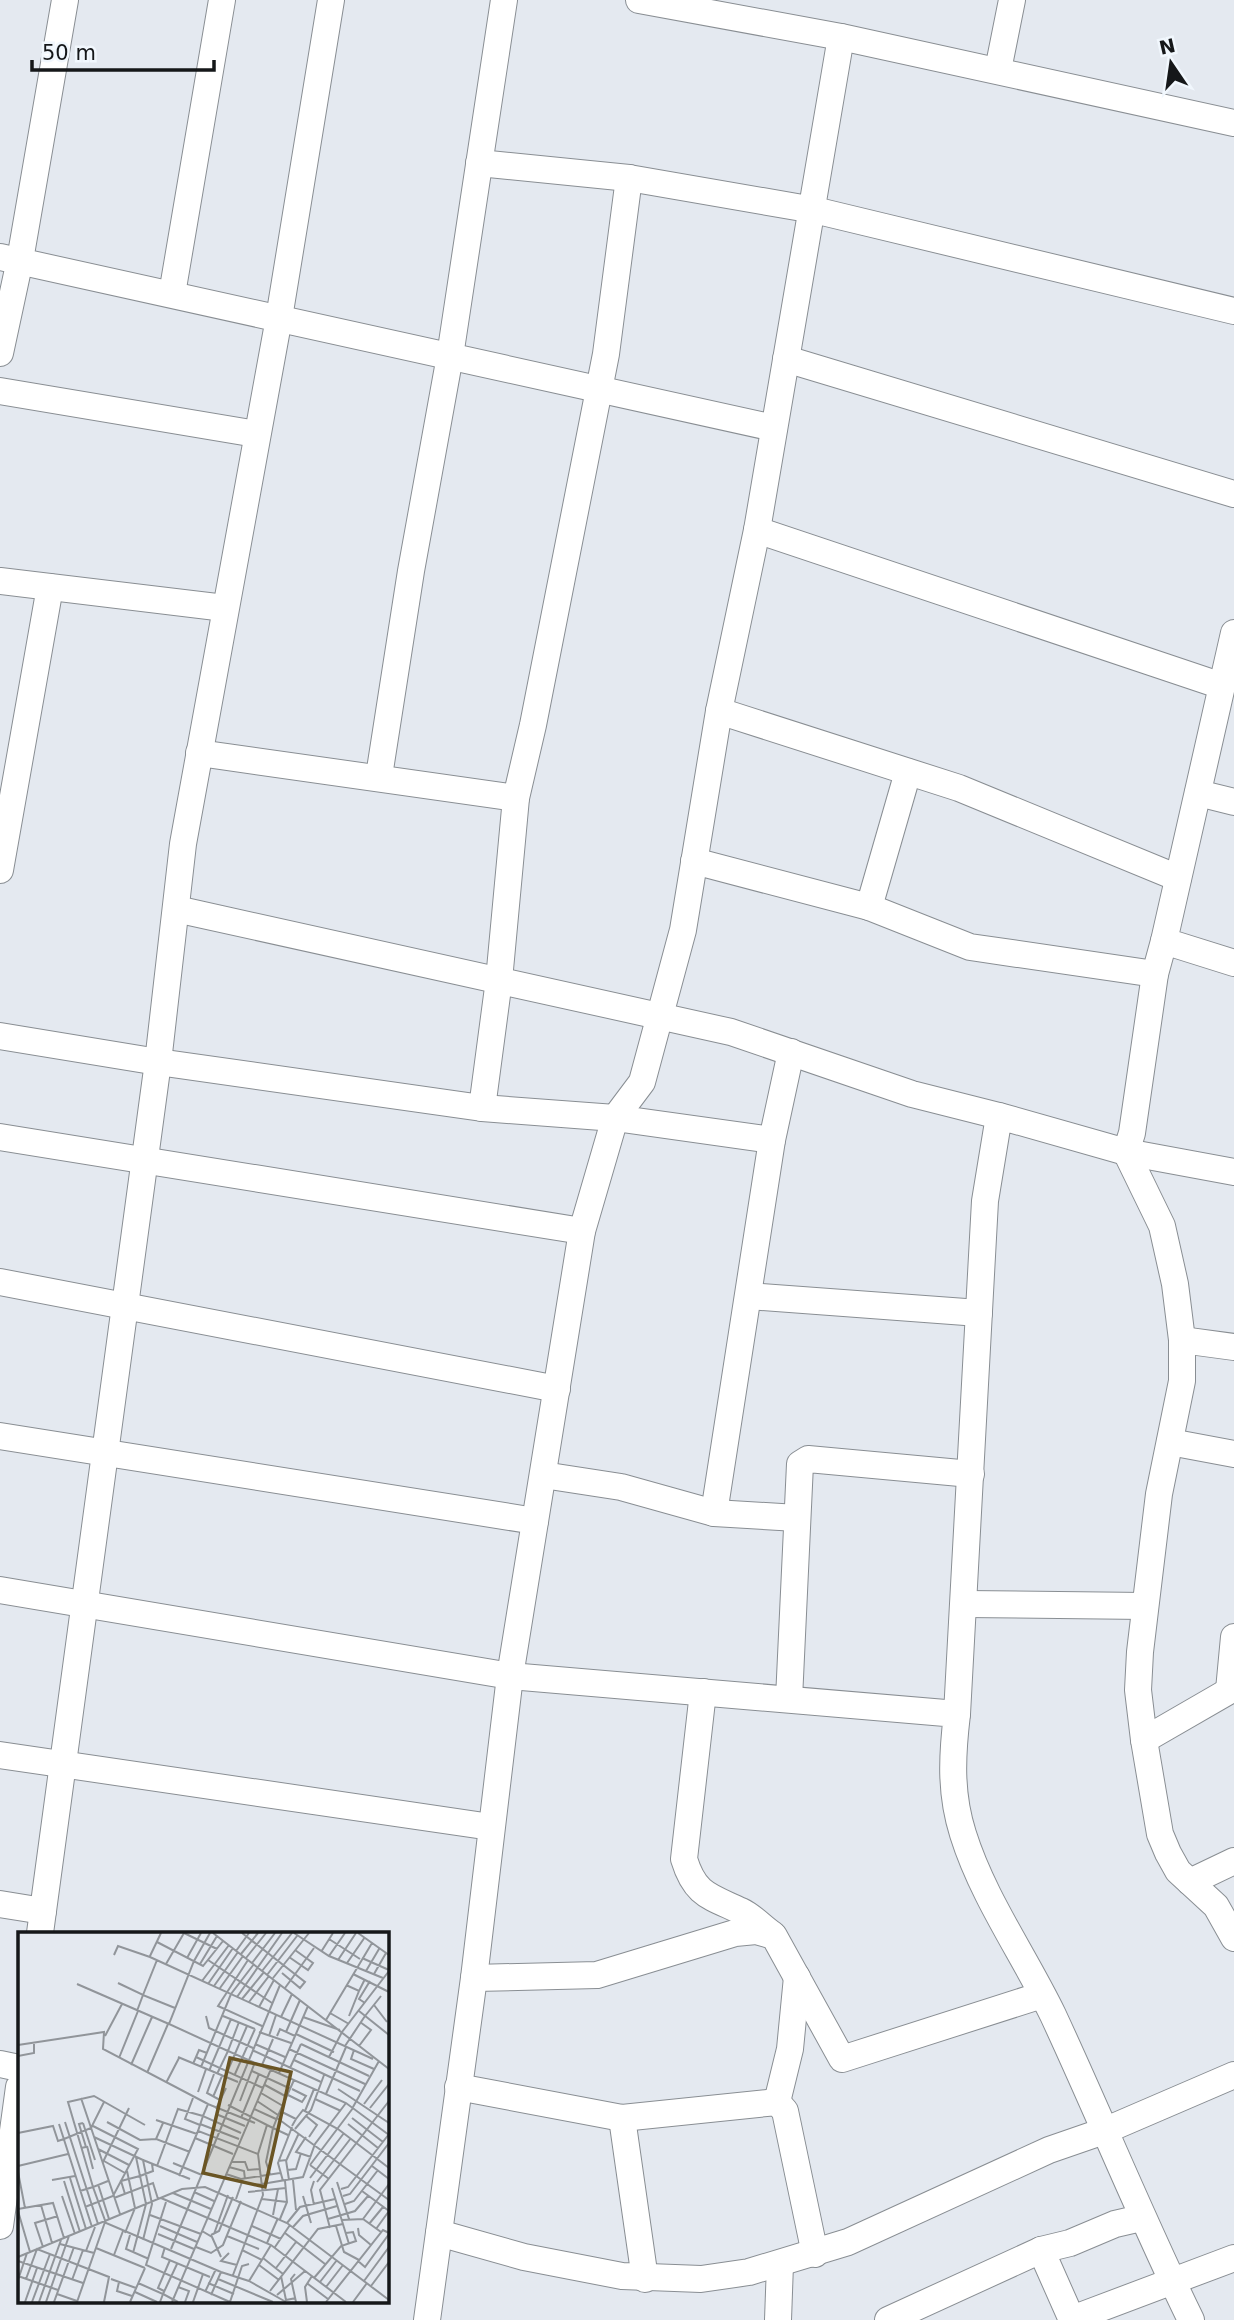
<svg xmlns="http://www.w3.org/2000/svg" width="1234" height="2320" viewBox="0 0 1234 2320" font-family="'DejaVu Sans',sans-serif">
<rect width="100%" height="100%" fill="#e4e9f0"/>
<g fill="none" stroke-linecap="round" stroke-linejoin="round">
<!-- minor casing -->
<g stroke="#898e93" stroke-width="28">
<g id="minor">
<polyline points="639,0 841,37 1234,123"/>
<polyline points="998,70 1012,0"/>
<polyline points="479,163 629,178 814,210 1234,311"/>
<polyline points="0,257 774,428"/>
<polyline points="172,294 222,0"/>
<polyline points="0,353 20,260 65,0"/>
<polyline points="786,359 1234,494"/>
<polyline points="0,391 256,434"/>
<polyline points="757,530 1222,686"/>
<polyline points="0,581 225,608"/>
<polyline points="1234,633 1164,941 1234,963"/>
<polyline points="719,711 959,788 1178,878"/>
<polyline points="199,753 516,798"/>
<polyline points="379,776 411,571 450,356 504,0"/>
<polyline points="1198,793 1234,802"/>
<polyline points="694,861 869,907 970,947 1155,974"/>
<polyline points="0,870 50,587"/>
<polyline points="869,907 908,772"/>
<polyline points="176,909 731,1032 912,1094 999,1116"/>
<polyline points="0,1036 158,1062 482,1108 615,1118 772,1140"/>
<polyline points="482,1108 499,980 516,798 533,725 606,354 629,178"/>
<polyline points="0,1137 582,1231"/>
<polyline points="1126,1152 1162,1226 1175,1284 1182,1340 1182,1381 1159,1494 1140,1652 1138,1690 1144,1740 1160,1834 1168,1853 1178,1871 1216,1906 1234,1938"/>
<polyline points="1126,1152 1234,1172"/>
<polyline points="0,1282 557,1389"/>
<polyline points="749,1296 979,1313"/>
<polyline points="1182,1340 1234,1347"/>
<polyline points="0,1436 535,1521"/>
<polyline points="1170,1442 1234,1454"/>
<polyline points="543,1475 621,1487 714,1513 797,1518"/>
<polyline points="714,1513 772,1140 791,1052"/>
<path d="M0,1590L510,1676L957,1714C952,1756 950,1793 963,1834C983,1898 1024,1955 1053,2015C1100,2116 1142,2220 1191,2320"/>
<polyline points="965,1604 1145,1606"/>
<polyline points="1229,1690 1234,1637"/>
<path d="M703,1692L684,1859C695,1895 709,1896 741,1911C752,1916 762,1927 772,1934"/>
<polyline points="789,1699 800,1464 808,1459 971,1474"/>
<polyline points="957,1714 985,1201 999,1116 1126,1152 1132,1133 1155,974 1164,941"/>
<polyline points="1144,1740 1234,1688"/>
<polyline points="0,1755 491,1827"/>
<polyline points="1190,1882 1234,1861"/>
<polyline points="0,1904 43,1911"/>
<polyline points="40,1933 158,1062 183,844 279,318 331,0"/>
<polyline points="474,1978 597,1975 735,1933 756,1931 774,1936 842,2059 1042,1995"/>
<polyline points="0,2064 19,2068"/>
<polyline points="458,2087 622,2118 777,2102 785,2111 815,2254"/>
<polyline points="777,2102 790,2049 797,1977"/>
<polyline points="622,2118 645,2279"/>
<polyline points="0,2226 19,2087"/>
<polyline points="439,2233 524,2257 622,2276 701,2279 749,2272 848,2242 1049,2150 1104,2131 1234,2075"/>
<polyline points="1041,2250 1072,2320"/>
<polyline points="1072,2319 1234,2258"/>
<polyline points="427,2320 474,1978 510,1676 582,1231 615,1118 642,1082 683,930 719,711 757,530 841,37"/>
<polyline points="778,2320 780,2264"/>
<polyline points="888,2320 1041,2250 1070,2243 1115,2224 1141,2218"/>
</g>
</g>
<!-- minor -->
<use href="#minor" stroke="#fff" stroke-width="26"/>
</g>
<!-- overview -->
<g transform="translate(18 1932)">
<rect width="371" height="371" fill="#e4e9f0"/>
<path fill="none" stroke="#91959a" stroke-width="2" d="M166,1L199,17M192,1L176,29L151,92L210,119L199,142M195,1L371,137M224,1L287,50L282,56L264,41M276,1L311,24L365,46M340,1L371,23M311,7L342,27M139,10L185,34L205,9M218,19L231,1M303,20L315,1M223,22L240,1M96,23L100,14L132,25L355,127M132,24L143,1M311,24L327,1M271,25L290,38L295,31L277,18M169,26L183,1M228,26L248,1M344,26L371,38M190,28L254,71M230,28L200,74L244,94M320,28L338,1M234,31L257,1M329,31L347,5M148,32L166,1M182,32L199,4M244,39L274,1M348,39L361,17M335,42L371,60M356,42L368,21M249,43L279,4M255,46L291,1M184,49L211,13M100,51L125,63L139,28M59,52L151,92M190,52L215,16M328,53L341,59L347,47M196,54L220,20M202,56L225,24M267,56L296,16M219,65L264,1M224,67L246,40M231,70L251,44M347,71L341,67L352,49M356,73L369,90M241,75L256,48M119,79L125,63L157,76M341,79L371,103M312,81L331,92M188,84L191,96L235,116M205,84L237,97M331,84L341,59M347,84L363,64M263,85L274,62M285,85L322,98M308,88L354,11M221,90L210,119L328,171L371,203M241,100L273,111M268,100L282,68M278,102L316,120M87,104L104,72M251,104L258,83M259,104L262,97L277,104M237,112L267,125M283,112L351,144M0,113L86,100L85,117L190,172M327,114L347,84M341,114L353,98L342,90M271,117L347,152M234,118L303,150M336,118L333,127L356,137M0,124L16,121V112M160,125L220,150M178,125L245,156M311,125L324,100L371,39M101,126L120,79M276,128L342,159M175,132L181,118L189,121M113,133L134,85M244,133L255,107M183,135L213,62L236,32M272,136L283,112M191,139L213,87M234,139L273,157M129,141L150,92M261,141L290,74M196,142L189,161L202,168M217,142L237,97M207,145L229,94M276,148L259,186L371,268M148,151L161,126M247,153L269,165M320,157L371,191M180,160L188,137M243,161L265,174M308,162L328,115M270,163L284,170L288,164L274,157M195,165L204,144M63,166L102,282M175,166L167,187L182,193M297,167L323,179M222,169L237,130M239,169L260,183M346,172L364,148M210,173L249,193M335,175L361,129M352,176L371,152M198,177L208,156M236,177L258,187M262,179L278,187L274,194M287,179L296,157M198,182L227,194M288,184L299,193L291,205M223,186L241,142M334,186L365,210M278,187L285,178L320,197L371,236M138,188L179,202M47,190L80,292M89,190L122,208L138,207M65,191L77,228M145,191L138,207L172,220M41,192L74,295M182,192L221,207M330,192L360,216M277,197L293,178L306,143M0,201L35,194L40,209L46,207L73,196L86,170M76,205L125,228L134,272L125,308M288,205L278,220L293,225M177,206L215,222M69,214L75,237M63,216L68,215L61,192L65,191M80,217L111,233M240,222L249,193L255,196L259,186M125,228L172,247M86,229L107,241M260,229L268,228L271,248M268,229L281,201M85,230L111,176M213,230H227L230,238L241,237M155,231L184,243M292,233L335,176M292,233L311,247M0,234L50,222M139,234L160,177L185,184L190,172L237,191M354,234L371,247M211,235L226,239L227,247M269,238L278,237L283,221M0,240L7,276M208,242L223,247L262,241M252,242L248,230L255,196L270,203M161,244L180,199M52,246L68,297M292,246L326,201M34,248L57,244M275,248L278,278M46,249L62,300M90,249L75,255L88,291L203,340L231,349L253,313M265,249L260,231L274,195M299,250L333,206M319,250L331,287M80,252L91,287M238,253L285,245L297,212L328,171M314,256L331,312M323,257L330,255L371,202M62,259L75,255L50,170L76,164L127,193M344,259L371,279M176,260L196,269M230,260L268,256M155,261L193,277M107,262L103,249L122,244L118,225M44,264L57,302M285,264L293,291M325,264L332,262L371,211M96,266L135,251L140,267M143,266L253,313L328,370M218,267L225,247M244,267L269,270M148,270L128,333L212,370M327,272L336,269L360,238M23,273L34,311M296,273L293,258L296,249M67,275L95,264L120,217L75,194M0,277L35,271L46,306M0,279L12,320M132,283L183,302M255,283L260,257M262,287L269,270L267,249M310,287L337,279L350,264M345,287L371,252M324,288L345,287L363,300M269,291L282,275L317,267M351,292L365,275M142,294L179,310M234,294L263,307M318,294L326,320L341,328M275,295L285,284L319,274M312,296L302,258L371,169M340,296L341,303L353,313M358,297L371,279M184,299L194,305L203,325M107,301L117,276L109,239M267,301L307,332M140,302L176,317M196,302L210,263M112,303L108,317L131,327M193,303L201,299L215,265M209,304L241,317M249,311L260,286M42,312L76,321M25,315L17,291L40,284M147,315L144,325L192,345M178,315L193,321L205,313L223,269M257,315L272,293M78,316L127,336M153,317L262,53M224,318L244,328M68,319L77,295M115,321L128,272L122,244L135,239L134,232M211,321L203,329L219,333M96,323L105,299M0,325L164,257L187,255L269,291L371,368M245,326L265,342M0,329L65,351M340,329L347,335L371,302M159,332L145,362L160,370M241,333L261,348M258,336L278,310M277,342L273,347L278,370M215,343L245,263L240,222L180,199L185,184L223,201M0,344L40,358M263,344L268,368L278,366M296,346L323,314L338,309L335,300L328,301M8,347L19,317L91,345L86,370M93,347L118,356M200,347L255,370M0,348L9,321M54,348L65,318M231,349L268,370M346,349L371,315M101,350L99,359L114,364M302,350L319,328M120,351L145,362L142,370M190,351L216,362M290,352L310,367M353,354L371,330M160,355L171,359L167,370M308,355L325,333M146,359L140,356L152,328M252,359L300,297L325,292M117,360L139,370M187,360L198,337M39,362L59,369M193,363L203,340M259,363L287,339M7,370L19,336M14,370L32,322M21,370L43,308M28,370L51,304M36,370L56,315M59,370L87,290M112,370L127,336M154,370L253,137M175,370L185,342M212,370L224,334L231,332M289,370L287,355L294,344M308,370L365,298L371,301M335,370L349,351"/>
<path fill="#6a5524" fill-opacity="0.15" stroke="#6a5524" stroke-width="3.5" d="M212,126L273,140L247,255L185,241Z"/>
<rect width="371" height="371" fill="none" stroke="#151719" stroke-width="3.5"/>
</g>
<!-- north arrow -->
<g transform="translate(1171 63) rotate(347)" stroke="#f1f7fd" stroke-width="5" paint-order="stroke">
<path d="M0-5L12 26L0 18L-12 26Z" fill="#151719"/>
<text y="-10" font-size="19" font-weight="bold" text-anchor="middle" fill="#151719">N</text>
</g>
<!-- scale -->
<path d="M32 60v10h182v-10" fill="none" stroke="#151719" stroke-width="3.5"/>
<text x="42" y="60" font-size="21" fill="#151719" stroke="#f1f7fd" stroke-width="5" paint-order="stroke">50 m</text>
</svg>
